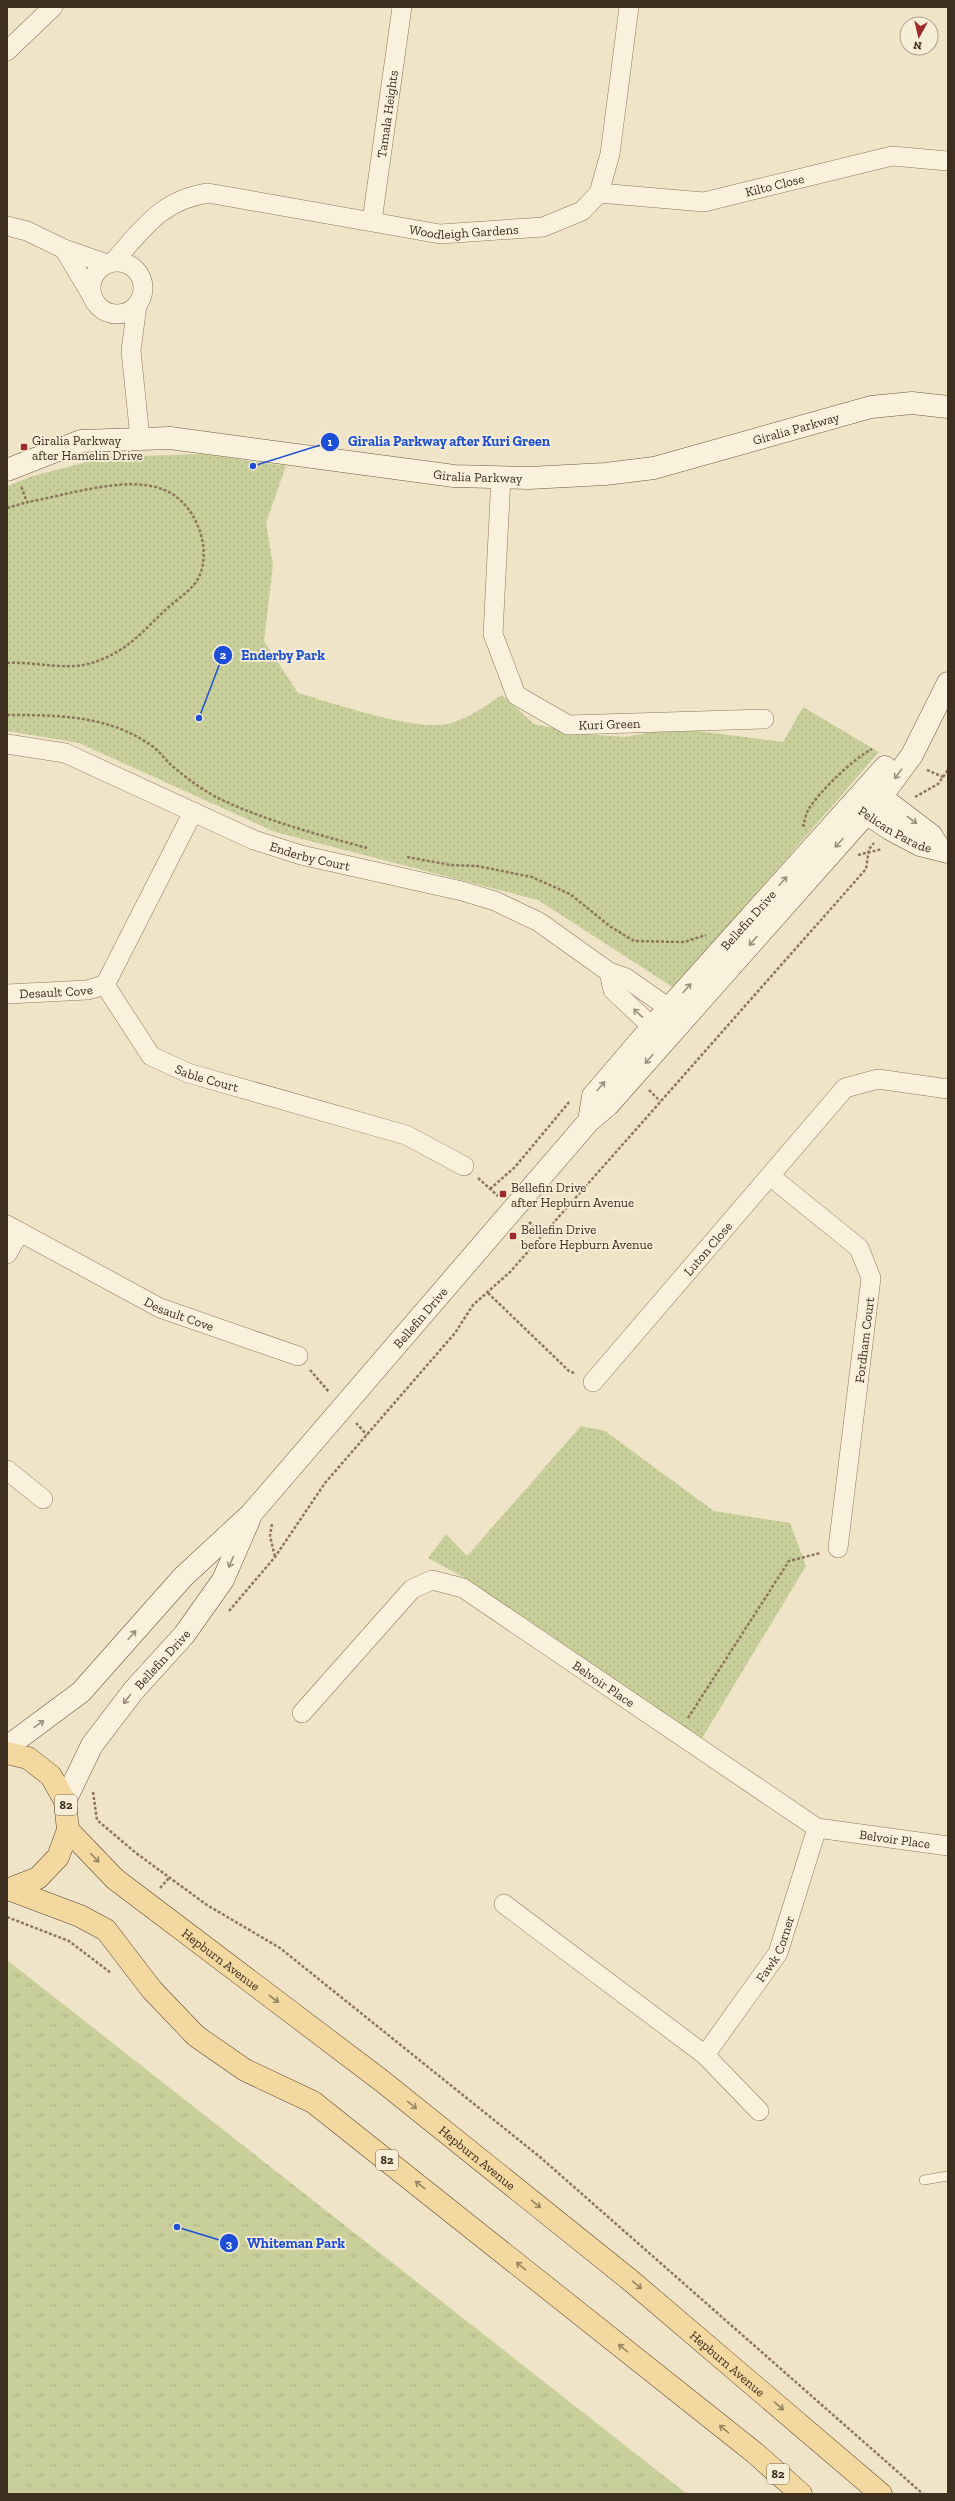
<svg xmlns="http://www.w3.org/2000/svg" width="955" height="2501" viewBox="0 0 955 2501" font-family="'Zilla Slab',serif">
<defs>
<pattern id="grass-tufts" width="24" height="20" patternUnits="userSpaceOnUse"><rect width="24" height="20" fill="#c9cf9b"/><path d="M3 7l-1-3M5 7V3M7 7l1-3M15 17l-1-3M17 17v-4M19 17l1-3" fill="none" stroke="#aeb285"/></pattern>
<pattern id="park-dots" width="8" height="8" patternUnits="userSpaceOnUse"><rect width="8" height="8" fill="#c9cf9b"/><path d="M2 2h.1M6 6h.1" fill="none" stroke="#aeb285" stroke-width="1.8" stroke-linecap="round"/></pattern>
</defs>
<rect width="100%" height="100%" fill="#f0e4c8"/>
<!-- grass -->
<polygon fill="url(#grass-tufts)" points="7,1960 687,2494 7,2494"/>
<!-- park -->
<g fill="url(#park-dots)">
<path d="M201,454L286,466L266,523L273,565L264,641L298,693C335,703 416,733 451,723C470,717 486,706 502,695L534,724L585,734L625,737L674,728L783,742L803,707L879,752L674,988L538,900L275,832L79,743L7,731V486L33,476L106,457Z"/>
<polygon points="581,1426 605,1431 714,1511 790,1523 806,1566 701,1740 465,1578 428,1558 446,1534 467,1556"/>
</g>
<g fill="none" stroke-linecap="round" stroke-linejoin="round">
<!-- lane casing -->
<g stroke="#8d765c" stroke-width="10">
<polyline id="lane" points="924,2180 948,2176"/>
</g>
<!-- street casing -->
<g stroke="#8d765c" stroke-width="20">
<g id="street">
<polyline points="7,51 53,7"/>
<path id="s1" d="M599,193L704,202L892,156L948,161"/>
<path id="s2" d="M372,221L402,7"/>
<polyline points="7,226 27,231 64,249 107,264"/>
<polyline points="64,249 92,296"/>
<circle cx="117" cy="288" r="26"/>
<path id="s3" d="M113,262C143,229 161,200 208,193L440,234L543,227L582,211L599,193L610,154L629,7"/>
<polyline points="137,305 131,351 140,438"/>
<path id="s4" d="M501,477L493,634L516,695L568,725L764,719"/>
<path id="s5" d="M7,744L65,753L254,840L301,855L462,891L495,901L539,922L609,972L626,978L680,1016"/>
<path id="s6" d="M193,812L105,985L151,1056L188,1073L406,1135L464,1166"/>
<polyline points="609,972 613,990 663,1037"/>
<path id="s7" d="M7,994L87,990L105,985"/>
<polyline points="770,1176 859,1248 871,1278 838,1548"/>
<path id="s8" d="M7,1225L160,1308L298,1356"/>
<polyline points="7,1254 20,1232"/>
<path id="s9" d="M593,1382L845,1088L878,1079L948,1089"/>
<polyline points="7,1470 43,1499"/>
<path id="s10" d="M302,1713L412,1589L432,1580L463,1588L817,1828L948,1846"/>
<polyline points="504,1904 705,2055 759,2111"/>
<path id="s11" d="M705,2055L778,1953L817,1828"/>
</g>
</g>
<!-- secondary casing -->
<g stroke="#6f573f" stroke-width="23">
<g id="secondary">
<path id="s12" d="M7,470L81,441L170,438L454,476L529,478L605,474L654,468L871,407L912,403L948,407"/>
<polyline points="869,788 931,835 940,849"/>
<path id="s13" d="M854,805L890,829L920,845L948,852"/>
<path id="s14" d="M589,1121L593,1096L652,1027L885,767"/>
<path id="s15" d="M7,1747L81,1692L183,1577L251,1514L589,1121L608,1105L881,797L912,755L948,683"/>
<path id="s16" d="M65,1801L92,1745L134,1690L184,1635L223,1580L249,1520"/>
</g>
</g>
<!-- primary casing -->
<g stroke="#5b4430" stroke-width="23">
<g id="primary">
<polyline points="7,1753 28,1758 51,1776 65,1801 68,1830 58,1857 38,1878 7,1890"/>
<path id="s17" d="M68,1830L115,1879L382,2081L630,2280L881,2494"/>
<polyline points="11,1890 80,1916 106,1930 152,1990 196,2036 245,2070 313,2102 755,2453 801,2494"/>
</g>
</g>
<!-- path -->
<g stroke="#8d765c" stroke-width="2.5" stroke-dasharray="3 2" stroke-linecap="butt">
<polyline points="7,508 28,502"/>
<path d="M7,663C37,661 71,673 100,660C133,647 146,627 171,605C180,597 193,589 199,577C213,546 194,500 162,489C124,475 65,496 27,502L21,486"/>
<path d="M7,715C57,715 109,715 152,746C159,751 165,759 171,765C189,780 207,794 229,803C273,823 320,835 367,848"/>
<polyline points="927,770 943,777"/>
<polyline points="915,797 938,784 948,770"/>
<path d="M805,826L803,825C805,820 806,814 808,810C819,792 854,758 872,749"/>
<polyline points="858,855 882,849"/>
<polyline points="407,857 451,865 477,866 532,877 570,894 611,927 634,941 684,942 706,935"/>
<polyline points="649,1090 660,1101"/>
<polyline points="478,1178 498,1196"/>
<polyline points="490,1189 515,1167 570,1101"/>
<polyline points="529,1222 542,1233"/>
<polyline points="488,1293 569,1371 576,1374"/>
<polyline points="310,1370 329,1392"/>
<polyline points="356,1423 367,1435"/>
<polyline points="272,1524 270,1536 275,1557"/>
<polyline points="229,1611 275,1557 325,1483 455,1333 473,1305 510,1272 866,869 869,849 874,843"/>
<polyline points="688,1718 789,1561 820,1553"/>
<polyline points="93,1792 97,1820 136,1853 207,1905 280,1948 540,2157 923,2494"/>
<polyline points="160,1888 169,1878"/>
<polyline points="7,1917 69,1941 111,1973"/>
</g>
<!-- lane -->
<use href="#lane" stroke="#faf1dc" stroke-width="9"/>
<!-- street -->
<use href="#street" stroke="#faf1dc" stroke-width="19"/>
<!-- secondary -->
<use href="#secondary" stroke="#faf1dc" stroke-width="22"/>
<!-- primary -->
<use href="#primary" stroke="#f3d9a0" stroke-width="22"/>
</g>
<!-- one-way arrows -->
<defs><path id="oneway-shaft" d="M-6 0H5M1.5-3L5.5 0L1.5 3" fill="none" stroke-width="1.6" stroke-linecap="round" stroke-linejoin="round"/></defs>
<g stroke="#9c907e">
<use href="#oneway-shaft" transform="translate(898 774) rotate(127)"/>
<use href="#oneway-shaft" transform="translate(912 820) rotate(37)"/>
<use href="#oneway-shaft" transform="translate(839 843) rotate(132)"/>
<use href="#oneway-shaft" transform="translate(783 881) rotate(-48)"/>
<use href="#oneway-shaft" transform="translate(753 941) rotate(131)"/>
<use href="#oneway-shaft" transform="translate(687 988) rotate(-48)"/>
<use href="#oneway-shaft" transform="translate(638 1013) rotate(-137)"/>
<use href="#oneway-shaft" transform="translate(649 1059) rotate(131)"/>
<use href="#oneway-shaft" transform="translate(601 1086) rotate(-50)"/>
<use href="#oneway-shaft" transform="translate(231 1562) rotate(113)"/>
<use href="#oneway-shaft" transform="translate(132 1635) rotate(-49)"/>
<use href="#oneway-shaft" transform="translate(127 1699) rotate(127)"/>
<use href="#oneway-shaft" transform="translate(39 1724) rotate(-35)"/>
</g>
<g stroke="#988460">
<use href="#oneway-shaft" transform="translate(95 1858) rotate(46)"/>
<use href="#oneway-shaft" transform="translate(274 1999) rotate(37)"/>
<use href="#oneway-shaft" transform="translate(412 2105) rotate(39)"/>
<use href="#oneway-shaft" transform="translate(420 2185) rotate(-142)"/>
<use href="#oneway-shaft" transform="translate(536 2204) rotate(39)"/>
<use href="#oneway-shaft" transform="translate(521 2266) rotate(-141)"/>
<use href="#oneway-shaft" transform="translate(637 2285) rotate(40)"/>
<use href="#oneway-shaft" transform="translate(623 2348) rotate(-141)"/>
<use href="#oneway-shaft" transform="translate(779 2406) rotate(41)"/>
<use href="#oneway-shaft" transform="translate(724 2429) rotate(-141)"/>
</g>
<!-- markers -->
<g fill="#9e2a2b" stroke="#f7eed8" stroke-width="1.5">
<rect x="20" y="443" width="8" height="8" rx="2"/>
<rect x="499" y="1190" width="8" height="8" rx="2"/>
<rect x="509" y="1232" width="8" height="8" rx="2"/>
</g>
<g text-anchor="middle" stroke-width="3.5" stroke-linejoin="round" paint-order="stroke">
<!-- shield labels -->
<g fill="#f7eed8" stroke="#756857" stroke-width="1">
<rect x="55" y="1795" width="22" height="20" rx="3"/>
<rect x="376" y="2150" width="22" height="20" rx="3"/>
<rect x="767" y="2464" width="22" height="20" rx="3"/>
</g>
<g font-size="12" font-weight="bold" fill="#3d2e20">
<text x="66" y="1809">82</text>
<text x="387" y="2164">82</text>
<text x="778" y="2478">82</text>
</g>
<!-- street labels -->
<g font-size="13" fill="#3d2e20" stroke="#f7eed8">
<text dy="5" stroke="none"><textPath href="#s2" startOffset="108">Tamala Heights</textPath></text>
<text dy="5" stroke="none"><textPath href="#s1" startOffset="178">Kilto Close</textPath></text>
<text dy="5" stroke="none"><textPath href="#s3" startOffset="380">Woodleigh Gardens</textPath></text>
<text dy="5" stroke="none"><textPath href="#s12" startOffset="803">Giralia Parkway</textPath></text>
<text dy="5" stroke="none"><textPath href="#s12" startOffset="479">Giralia Parkway</textPath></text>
<text dy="5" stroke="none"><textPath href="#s4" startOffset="324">Kuri Green</textPath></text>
<text dy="5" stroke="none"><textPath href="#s13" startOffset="48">Pelican Parade</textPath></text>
<text dy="5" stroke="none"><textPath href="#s5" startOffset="325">Enderby Court</textPath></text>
<text dy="5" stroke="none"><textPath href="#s14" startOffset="260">Bellefin Drive</textPath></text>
<text dy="5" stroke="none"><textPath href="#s7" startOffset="49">Desault Cove</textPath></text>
<text dy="5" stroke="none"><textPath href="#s6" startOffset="339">Sable Court</textPath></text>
<text dy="5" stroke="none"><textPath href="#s9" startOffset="176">Luton Close</textPath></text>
<text dy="5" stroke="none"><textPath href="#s8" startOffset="194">Desault Cove</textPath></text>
<text dy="5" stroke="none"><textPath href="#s15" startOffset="598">Bellefin Drive</textPath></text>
<text transform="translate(864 1340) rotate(-83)" y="5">Fordham Court</text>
<text dy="5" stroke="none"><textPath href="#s16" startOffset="173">Bellefin Drive</textPath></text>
<text dy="5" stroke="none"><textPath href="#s10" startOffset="390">Belvoir Place</textPath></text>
<text dy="5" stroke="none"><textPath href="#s10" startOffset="726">Belvoir Place</textPath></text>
<text dy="5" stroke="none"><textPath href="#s11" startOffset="128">Fawk Corner</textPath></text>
<text dy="5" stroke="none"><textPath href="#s17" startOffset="201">Hepburn Avenue</textPath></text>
<text dy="5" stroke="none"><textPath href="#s17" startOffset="525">Hepburn Avenue</textPath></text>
<text dy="5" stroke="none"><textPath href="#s17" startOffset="849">Hepburn Avenue</textPath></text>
</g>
<!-- poi labels -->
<g font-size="13" fill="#3d2e20" stroke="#f7eed8" text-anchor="start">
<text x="32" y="445">Giralia Parkway<tspan x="32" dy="15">after Hamelin Drive</tspan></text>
<text x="511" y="1192">Bellefin Drive<tspan x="511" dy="15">after Hepburn Avenue</tspan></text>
<text x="521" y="1234">Bellefin Drive<tspan x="521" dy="15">before Hepburn Avenue</tspan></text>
</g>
</g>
<!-- callouts -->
<path fill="none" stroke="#1d4ed8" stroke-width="1.5" d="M253 466L330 442M199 718L223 655M177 2227L229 2243"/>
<g fill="#1d4ed8" stroke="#f7eed8" stroke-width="1.5">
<circle cx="253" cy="466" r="4"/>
<circle cx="199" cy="718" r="4"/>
<circle cx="177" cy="2227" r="4"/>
<circle cx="330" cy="442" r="10"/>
<circle cx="223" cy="655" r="10"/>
<circle cx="229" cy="2243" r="10"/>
</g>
<g font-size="12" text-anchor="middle" font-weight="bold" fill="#fff">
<text x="330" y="446">1</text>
<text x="223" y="659">2</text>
<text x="229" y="2248">3</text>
</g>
<g font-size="14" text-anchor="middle" font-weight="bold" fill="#1d4ed8" stroke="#f7eed8" stroke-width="3.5" stroke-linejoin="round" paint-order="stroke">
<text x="449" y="446">Giralia Parkway after Kuri Green</text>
<text x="283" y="660">Enderby Park</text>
<text x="296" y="2248">Whiteman Park</text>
</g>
<!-- border -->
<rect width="955" height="2501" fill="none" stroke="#3d2e20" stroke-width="16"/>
<!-- north arrow -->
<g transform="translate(919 36) rotate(188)"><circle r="19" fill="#f7eed8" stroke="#ada18e"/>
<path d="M0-3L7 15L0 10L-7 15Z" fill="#9e2a2b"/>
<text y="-6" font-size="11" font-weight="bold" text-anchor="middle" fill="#3d2e20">N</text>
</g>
</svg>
